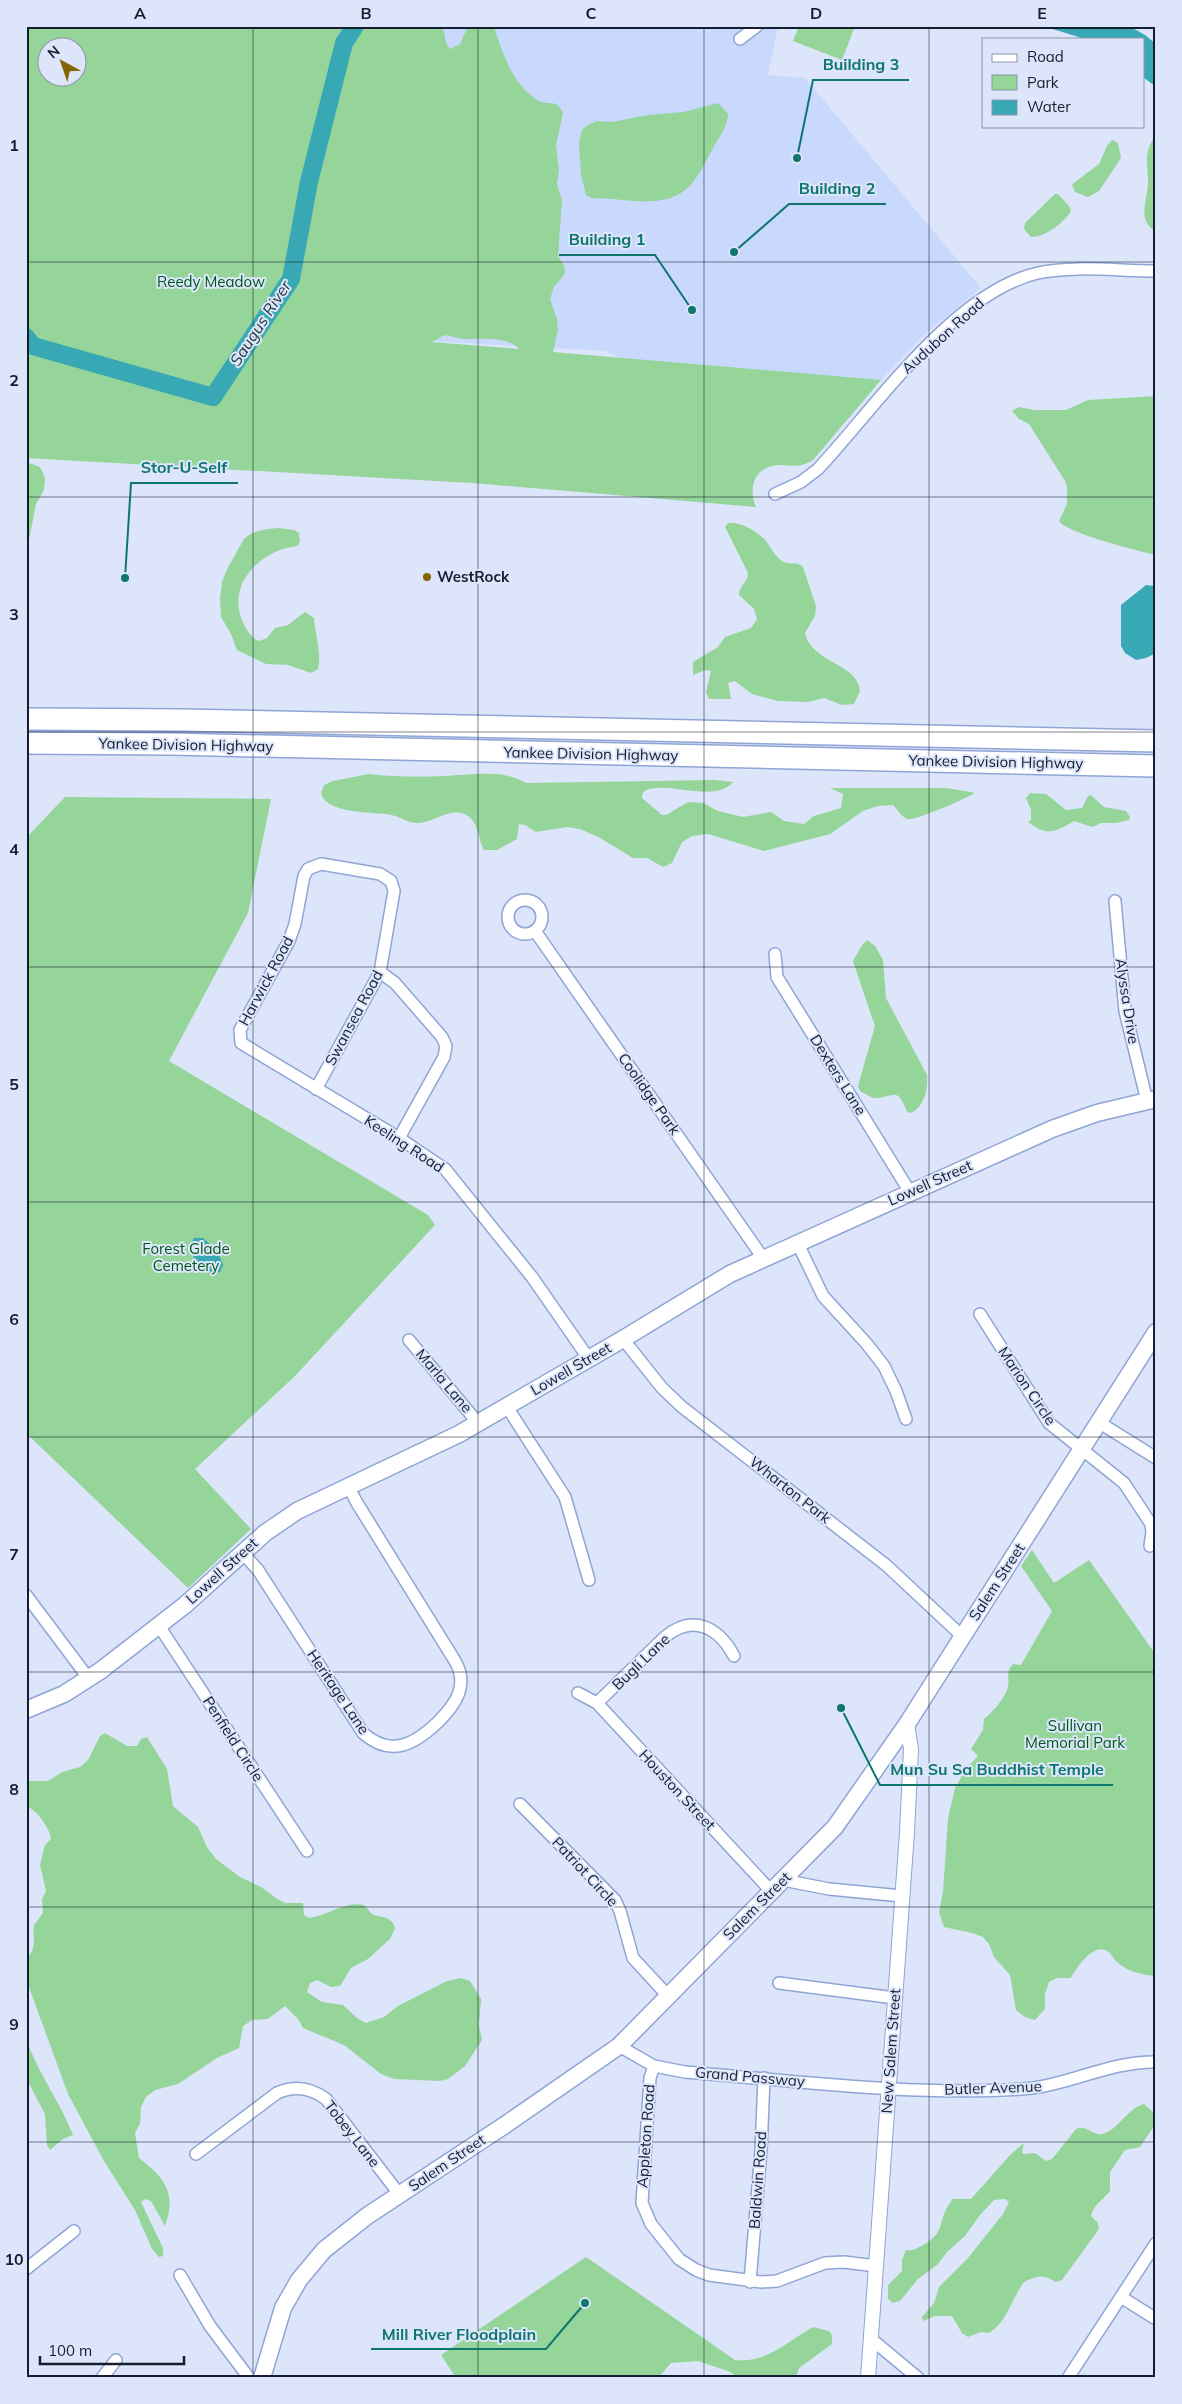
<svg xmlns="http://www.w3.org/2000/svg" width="1182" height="2404" viewBox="0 0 1182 2404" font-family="Mulish,sans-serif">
<rect width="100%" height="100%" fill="#dce5fa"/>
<!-- built -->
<polygon fill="#c9d9fd" points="404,26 778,26 768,75 805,78 981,288 925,334 881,380 827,403 635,366 606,351 395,339"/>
<!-- green -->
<g fill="#96d59a" fill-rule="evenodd">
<path d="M26,26H441C447,34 443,42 450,49L460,44L468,26H494C502,53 513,86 539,101C545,104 552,102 558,105L563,113L556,145L559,170L557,184L562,200L558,256L564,265L565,274L554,287L550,299L557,319L558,330L553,352L881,380L813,460C796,471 788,462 772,466C752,471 749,491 756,507L472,483L26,458ZM48,48H78V78H48ZM445,335C452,336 459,339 465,339C481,339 508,336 519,349L432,342Z"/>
<polygon points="799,26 855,26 842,60 793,41"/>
<path d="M718,103L728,114C728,126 718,139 712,150C705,163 696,182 684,191C664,206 634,201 612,199C603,197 594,201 586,195L581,175L579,143L582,130L586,126L597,121L612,122L648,115L683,112Z"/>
<path d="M1156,135V231C1135,221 1149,197 1148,181C1148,162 1143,153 1156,135Z"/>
<polygon points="1112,140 1118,143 1121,158 1099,191 1088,197 1075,192 1072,185 1075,182 1099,164 1107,146"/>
<path d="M1055,194H1058L1069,206L1071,211C1064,223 1045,237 1031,237L1024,229L1025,223Z"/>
<path d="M1156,396V555C1139,551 1066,533 1059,521L1067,504V487L1065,481L1029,424L1019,419L1012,411L1019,407L1034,410H1066L1088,400Z"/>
<polygon points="26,462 40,467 45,478 44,490 36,504 26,555"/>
<path d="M728,523C740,521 758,532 766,541C771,548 776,558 784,562C791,565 797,561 803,567L816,606L815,616L805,633C811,663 858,663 860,691L854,704L842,705L824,698L808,702L778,701L752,694L735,681L728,683L731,699H709L706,692L711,671L705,670L693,675V662L718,647L725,637L751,628L757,619L754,609L739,595C739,586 748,582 748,573L725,527Z"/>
<path d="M279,528L294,530L299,533L300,542L297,546C259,550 222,588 246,628C249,633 253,639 259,641L267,638L275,628L288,625L305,612L314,618C315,635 322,653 318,669L311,673L288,665L266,664L237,650L231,634L221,617L220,598L222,582L227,569L244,539C253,530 267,529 279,528Z"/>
<path d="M369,774C394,777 421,777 446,776C471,775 504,769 526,783L715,780L733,782C714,805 662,778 643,792L642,798L662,815H666L688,802L703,803L718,811L743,817L771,812L784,821L804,824L814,816L841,808L843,794L830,788H947L975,793C967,798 913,822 907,819C902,817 897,809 893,805L878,806L863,811L830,834L764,851L708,834L692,836L682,842L672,863L663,867L647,858H633L600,838L580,829L567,827L536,832L525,825L519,824L517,839L497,850H484C478,839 479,824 468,816C452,804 433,824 416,823C408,823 400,816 391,815C372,811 329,815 321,794L324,785L333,781Z"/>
<path d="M1030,793L1046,794L1066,810L1082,808L1088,796L1091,795L1104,807L1126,811L1130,817L1129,820L1116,823H1101L1092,827L1074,821C1055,832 1048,837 1028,822L1031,820V810L1026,798Z"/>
<polygon points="65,797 271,799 248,913 169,1061 428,1215 435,1225 295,1376 195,1469 251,1529 188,1588 26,1433 26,838"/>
<path d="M867,940L875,946L883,960L886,998L927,1075C928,1089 925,1106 911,1113L907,1112C897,1084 893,1099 873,1098L860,1091L858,1086L875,1026L853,961L862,945Z"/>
<path d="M1032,1550L1054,1583L1089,1560L1156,1655V1976C1142,1975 1126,1971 1116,1961C1112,1957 1111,1952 1105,1950C1092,1945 1076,1968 1071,1978H1057L1049,1982L1045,1994V2009L1035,2020L1025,2017L1016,2010L1010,1975L994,1957L989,1944L983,1937L972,1933L944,1927L939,1912L943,1892L948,1818L955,1788L966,1769L978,1756L971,1749L983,1730L984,1719C993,1712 1005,1698 1008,1687C1010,1678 1005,1672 1013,1664L1021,1665L1052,1611L1021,1566Z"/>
<path d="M105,1733L127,1746H137L141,1739L147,1737L167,1769L173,1806L198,1827L207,1847L216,1859L240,1877L261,1887L276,1898L285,1903H303L304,1915L309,1918C328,1916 344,1901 364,1905L373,1915C382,1917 392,1917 395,1928L390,1939L368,1959L351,1968L340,1986L331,1987L317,1980L310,1983L307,1992L322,2002L343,2005L357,2018L366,2023L384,2017L398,2006L447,1981L461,1978L470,1981L481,1999L479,2025L482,2040L465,2066L448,2079L440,2081L394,2079L381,2074L344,2045L303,2028L298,2019L285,2006L268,2019L252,2020L243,2026L239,2048L217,2058L178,2084L155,2090L146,2097L141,2107L140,2124L135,2133L139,2158C165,2178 177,2193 165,2226L151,2201L145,2199L141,2202L163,2248V2256L159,2257L152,2249L135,2210L104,2161L68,2094L26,1979V1958C38,1949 32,1938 34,1925L43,1913L42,1899L46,1891L40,1865L45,1845L51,1839C50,1828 36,1809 26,1806V1781H48L62,1772L80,1767L88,1760L100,1736Z"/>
<path d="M26,2039C38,2073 60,2102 73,2135L63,2139L50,2150L47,2145L45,2114L26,2078Z"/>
<path d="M1144,2104L1151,2110L1156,2118L1152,2129L1140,2147L1125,2150L1110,2172V2191C1103,2200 1093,2205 1091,2216L1098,2223L1099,2229L1062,2280L1056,2282C1044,2274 1036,2276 1024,2282C1012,2298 1007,2322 989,2333L981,2332L968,2337L962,2333L952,2316H935L923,2321L922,2317L934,2303L939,2287L968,2258L1003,2214L1009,2202L1005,2199L994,2200L980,2215L965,2236L947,2252L938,2264L918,2279L900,2301L893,2303L888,2299V2285L902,2271V2260L906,2250C914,2251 915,2249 921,2246C949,2232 935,2220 953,2199H971L1010,2155L1024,2143L1022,2152L1023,2154L1035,2153L1046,2161L1052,2159L1076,2129C1086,2124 1093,2136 1102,2134C1119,2130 1127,2108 1144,2104Z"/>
<path d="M586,2257L735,2360C766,2364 788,2341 813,2327L829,2331L832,2335V2344L799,2368L796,2378H740L728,2371L698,2361L671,2363L658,2378H456L441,2355Z"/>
</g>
<!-- water -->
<g fill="#39a8b5">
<polygon points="1043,26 1129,26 1145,35 1156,44 1156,87 1143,77 1143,39 1085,39"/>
<polygon points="1146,585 1156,586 1156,653 1146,658 1136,660 1125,653 1121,646 1121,605"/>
<path d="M194,1238H203L217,1250L223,1265L220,1272C204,1278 192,1259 190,1245Z"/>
</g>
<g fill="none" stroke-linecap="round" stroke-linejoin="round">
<!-- river -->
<polyline stroke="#39a8b5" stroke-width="18" points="26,337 33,346 213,397 291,279 309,182 344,43 355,26"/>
<!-- minor casing -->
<g stroke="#8fa5d6" stroke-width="14">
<g id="minor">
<polyline points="740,39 757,26"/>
<path d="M775,494L801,482L818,469C875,408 954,292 1038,273C1075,265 1118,271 1156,271"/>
<circle cx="525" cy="917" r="17"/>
<polyline points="1115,901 1125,1011 1147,1101"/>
<polyline points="535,931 763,1258"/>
<polyline points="775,954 777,977 910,1192"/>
<polyline points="380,972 395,983 442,1037 446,1046 444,1057 399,1138"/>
<polyline points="316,1089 380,972 394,891 391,881 380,874 321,864 308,869 304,876 295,924 289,941 240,1030 241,1043 399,1138 445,1169 532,1277 589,1359"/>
<polyline points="797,1242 823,1296 866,1343 884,1366 896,1391 906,1419"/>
<polyline points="980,1314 1049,1423 1124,1483 1151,1524 1152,1532 1150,1546"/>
<polyline points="623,1339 662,1388 682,1407 886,1565 962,1636"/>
<polyline points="409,1340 478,1423"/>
<polyline points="507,1407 565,1497 589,1580"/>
<polyline points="1100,1423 1156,1458"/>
<path d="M242,1552L258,1570L363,1733C391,1758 415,1744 438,1722C456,1704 469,1685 455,1661L357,1503L348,1486"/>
<polyline points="26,1595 89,1679"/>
<polyline points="159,1626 307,1851"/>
<polyline points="578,1693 597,1703 771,1891"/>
<path d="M597,1703L665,1637C693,1613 719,1628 734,1656"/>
<polyline points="520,1804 615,1900 620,1911 633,1958 669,1997"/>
<polyline points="783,1880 829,1889 902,1896"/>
<polyline points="779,1983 895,1998"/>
<path d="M619,2046L654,2066L685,2072C797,2081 910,2096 1022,2089C1068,2086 1110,2061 1156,2062"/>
<polyline points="654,2066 650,2078 642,2203 651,2224 679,2259 696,2270 709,2275 761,2282 777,2281 825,2263 844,2262 876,2266"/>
<path d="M196,2154L277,2093C295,2085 311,2088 326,2099L400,2195"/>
<polyline points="26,2269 74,2231"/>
<polyline points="180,2275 210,2326 249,2378"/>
<polyline points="750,2282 761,2150 764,2078"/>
<polyline points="1121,2297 1156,2319"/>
<polyline points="870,2338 918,2378"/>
<polyline points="102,2378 116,2360"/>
<polyline points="1068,2378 1156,2243"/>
</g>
</g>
<!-- tertiary casing -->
<g stroke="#8fa5d6" stroke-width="16">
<polyline id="tertiary" points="868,2378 907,1832 911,1749 907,1724"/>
</g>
<!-- secondary casing -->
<g stroke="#8fa5d6" stroke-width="19">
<g id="secondary">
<polyline points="26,1710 64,1694 100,1671 185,1605 265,1533 297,1511 459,1434 623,1339 730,1274 1052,1129 1097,1113 1156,1099"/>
<polyline points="262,2378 283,2308 299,2280 324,2250 367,2216 505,2125 619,2046 835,1827 907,1724 1156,1332"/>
</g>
</g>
<!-- motorway casing -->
<g stroke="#8fa5d6" stroke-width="24">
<g id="motorway">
<polyline points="26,719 182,720 1156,741"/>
<polyline points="26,743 171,744 1156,766"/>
</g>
</g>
<!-- minor -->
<use href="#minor" stroke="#fff" stroke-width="11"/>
<!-- tertiary -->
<use href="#tertiary" stroke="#fff" stroke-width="14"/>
<!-- secondary -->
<use href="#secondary" stroke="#fff" stroke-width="16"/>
<!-- motorway -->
<use href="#motorway" stroke="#fff" stroke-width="21"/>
</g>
<!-- grid -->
<path fill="none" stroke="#151d30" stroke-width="1" stroke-opacity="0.55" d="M253,26V2378M478,26V2378M704,26V2378M929,26V2378M26,262H1156M26,497H1156M26,732H1156M26,967H1156M26,1202H1156M26,1437H1156M26,1672H1156M26,1907H1156M26,2142H1156"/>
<!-- markers -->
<circle fill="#866500" stroke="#dce5fa" stroke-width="2" cx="427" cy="577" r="5"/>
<g text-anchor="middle" stroke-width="4" stroke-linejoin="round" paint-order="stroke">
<!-- park labels -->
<g font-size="15" fill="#005818" stroke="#dce5fa">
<text x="211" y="287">Reedy Meadow</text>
<text x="186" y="1254">Forest Glade<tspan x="186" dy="17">Cemetery</tspan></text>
<text x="1075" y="1731">Sullivan<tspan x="1075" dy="17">Memorial Park</tspan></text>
</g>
<!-- street labels -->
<g font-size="15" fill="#151d30" stroke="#dce5fa">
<text transform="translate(943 336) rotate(-42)" y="5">Audubon Road</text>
<text transform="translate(186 745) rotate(1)" y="5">Yankee Division Highway</text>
<text transform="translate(591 754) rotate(1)" y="5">Yankee Division Highway</text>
<text transform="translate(996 762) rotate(1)" y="5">Yankee Division Highway</text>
<text transform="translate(266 981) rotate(-62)" y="5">Harwick Road</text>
<text transform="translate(1127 1001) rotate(81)" y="5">Alyssa Drive</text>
<text transform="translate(354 1018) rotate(-62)" y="5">Swansea Road</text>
<text transform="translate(838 1075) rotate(58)" y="5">Dexters Lane</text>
<text transform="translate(649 1094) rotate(55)" y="5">Coolidge Park</text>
<text transform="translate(404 1144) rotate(33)" y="5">Keeling Road</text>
<text transform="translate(930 1183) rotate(-24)" y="5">Lowell Street</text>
<text transform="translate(571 1369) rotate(-30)" y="5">Lowell Street</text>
<text transform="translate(444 1381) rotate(50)" y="5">Marla Lane</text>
<text transform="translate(1027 1386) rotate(56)" y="5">Marion Circle</text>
<text transform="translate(790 1490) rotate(38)" y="5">Wharton Park</text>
<text transform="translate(222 1571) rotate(-42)" y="5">Lowell Street</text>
<text transform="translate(997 1582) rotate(-57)" y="5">Salem Street</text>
<text transform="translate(641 1662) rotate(-44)" y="5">Bugli Lane</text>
<text transform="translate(338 1692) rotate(56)" y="5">Heritage Lane</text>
<text transform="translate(233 1739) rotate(57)" y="5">Penfield Circle</text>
<text transform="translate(677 1790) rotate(47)" y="5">Houston Street</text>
<text transform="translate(585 1872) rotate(47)" y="5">Patriot Circle</text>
<text transform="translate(757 1906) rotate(-45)" y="5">Salem Street</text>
<text transform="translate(891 2051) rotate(-86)" y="5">New Salem Street</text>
<text transform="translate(750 2077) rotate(5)" y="5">Grand Passway</text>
<text transform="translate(993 2088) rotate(-2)" y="5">Butler Avenue</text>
<text transform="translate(352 2134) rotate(52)" y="5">Tobey Lane</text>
<text transform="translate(646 2136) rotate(-86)" y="5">Appleton Road</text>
<text transform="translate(447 2163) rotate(-34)" y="5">Salem Street</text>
<text transform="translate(758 2180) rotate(-86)" y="5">Baldwin Road</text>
</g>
<!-- poi labels -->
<g font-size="15" font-weight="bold" fill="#151d30" stroke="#dce5fa" text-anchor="start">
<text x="437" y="582">WestRock</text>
</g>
<!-- water labels -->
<g font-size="16" font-style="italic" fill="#233b3e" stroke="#dce5fa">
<text transform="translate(260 323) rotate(-57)" y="6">Saugus River</text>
</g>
</g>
<!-- callouts -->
<path fill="none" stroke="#0f766e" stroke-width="2" d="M797 158L813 80H909M734 252L789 204H886M692 310L655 255H559M125 578L131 483H238M841 1708L880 1785H1113M585 2303L546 2349H371"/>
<g fill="#0f766e" stroke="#dce5fa" stroke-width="2">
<circle cx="797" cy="158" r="5"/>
<circle cx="734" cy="252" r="5"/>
<circle cx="692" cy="310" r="5"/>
<circle cx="125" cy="578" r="5"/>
<circle cx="841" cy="1708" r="5"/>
<circle cx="585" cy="2303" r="5"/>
</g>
<g font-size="16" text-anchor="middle" font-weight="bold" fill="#0f766e" stroke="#dce5fa" stroke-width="4" stroke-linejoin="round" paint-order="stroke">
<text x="861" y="70">Building 3</text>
<text x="837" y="194">Building 2</text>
<text x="607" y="245">Building 1</text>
<text x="184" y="473">Stor-U-Self</text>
<text x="997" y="1775">Mun Su Sa Buddhist Temple</text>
<text x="459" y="2340">Mill River Floodplain</text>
</g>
<!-- border -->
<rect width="1182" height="2404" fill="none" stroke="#dce5fa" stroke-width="55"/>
<!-- legend -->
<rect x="982" y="38" width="162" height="90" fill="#dce5fa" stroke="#8c95a9"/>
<rect x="992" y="54" width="25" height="8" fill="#ffffff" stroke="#8c95a9"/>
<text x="1027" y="62" font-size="15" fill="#151d30">Road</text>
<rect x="992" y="75" width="25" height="15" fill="#96d59a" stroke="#8c95a9"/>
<text x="1027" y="88" font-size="15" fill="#151d30">Park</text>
<rect x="992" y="100" width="25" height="15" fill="#39a8b5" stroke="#8c95a9"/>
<text x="1027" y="112" font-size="15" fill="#151d30">Water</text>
<!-- north arrow -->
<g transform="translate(62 62) rotate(320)"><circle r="24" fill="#dce5fa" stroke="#8c95a9"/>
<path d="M0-4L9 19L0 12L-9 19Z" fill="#866500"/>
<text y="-8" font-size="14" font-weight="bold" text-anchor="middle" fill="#151d30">N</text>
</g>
<!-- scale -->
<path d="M40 2356v8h144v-8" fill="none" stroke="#151d30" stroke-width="2.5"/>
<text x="48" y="2356" font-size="15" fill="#151d30" stroke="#dce5fa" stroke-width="4" paint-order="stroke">100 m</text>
<rect x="28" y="28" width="1126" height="2348" fill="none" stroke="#151d30" stroke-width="2"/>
<g font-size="16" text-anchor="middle" font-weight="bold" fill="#151d30">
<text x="140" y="19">A</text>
<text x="366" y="19">B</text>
<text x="591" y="19">C</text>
<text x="816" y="19">D</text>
<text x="1042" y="19">E</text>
<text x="14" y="151">1</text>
<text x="14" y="386">2</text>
<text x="14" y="620">3</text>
<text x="14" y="855">4</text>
<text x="14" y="1090">5</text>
<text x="14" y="1325">6</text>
<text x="14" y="1560">7</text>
<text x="14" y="1795">8</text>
<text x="14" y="2030">9</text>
<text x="14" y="2265">10</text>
</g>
</svg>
